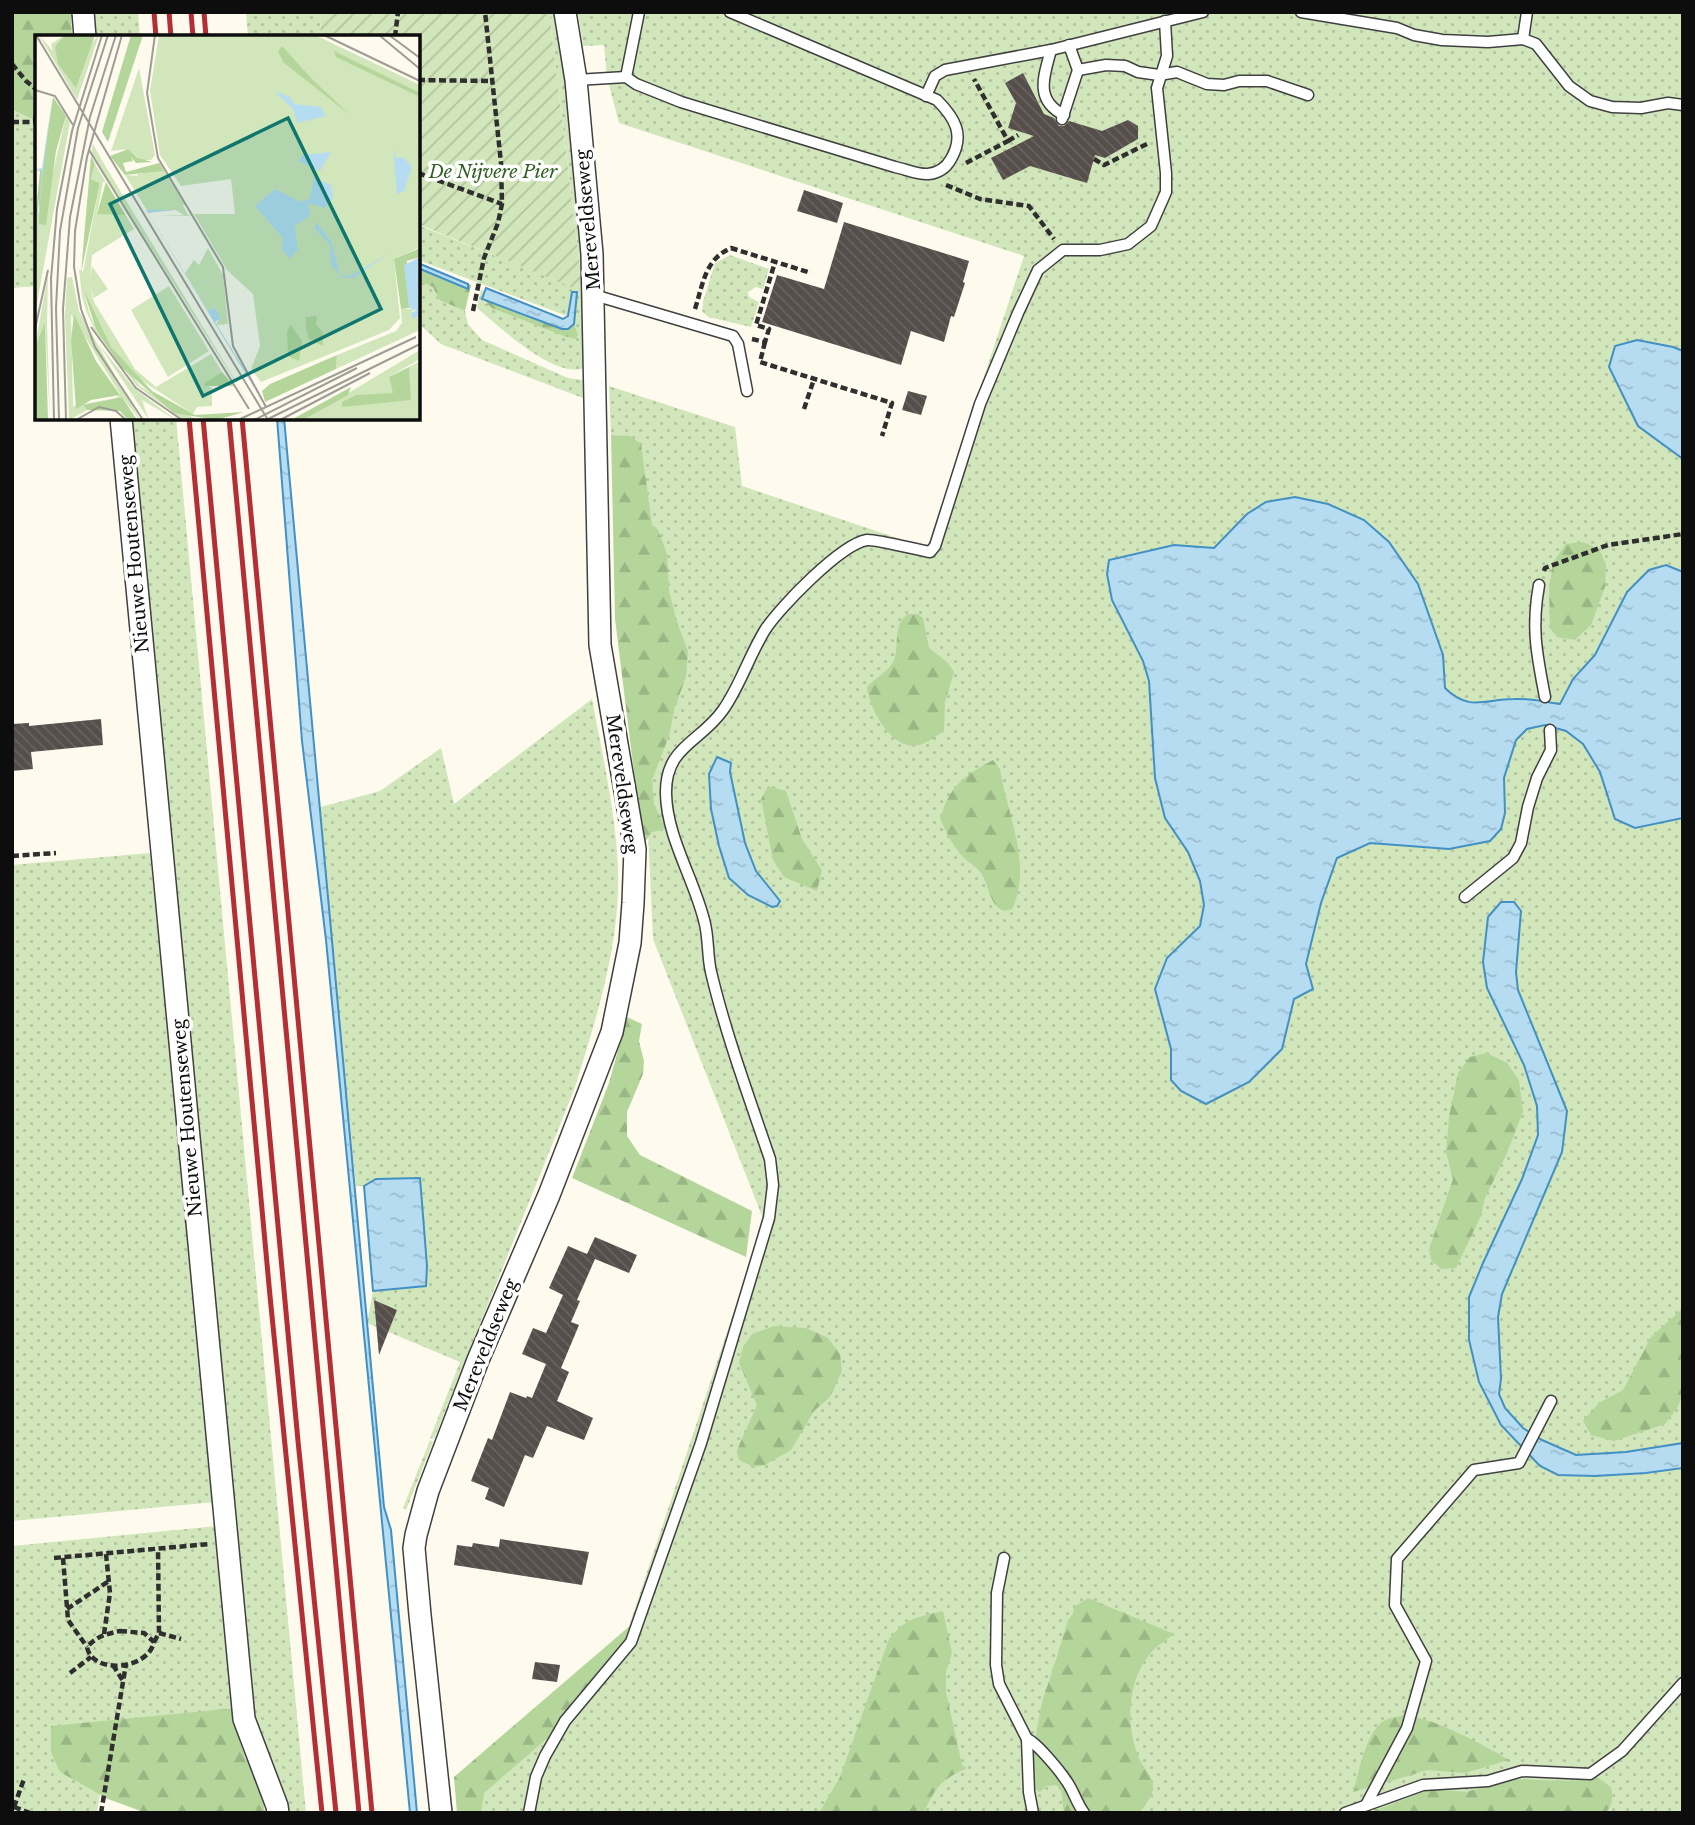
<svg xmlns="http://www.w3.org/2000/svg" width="1695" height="1825" viewBox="0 0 1695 1825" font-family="'Libre Baskerville',serif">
<defs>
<pattern id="grass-dots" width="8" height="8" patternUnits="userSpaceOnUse" patternTransform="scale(1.75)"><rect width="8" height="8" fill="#d1e6ba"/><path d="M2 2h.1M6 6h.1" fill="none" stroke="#b2c49f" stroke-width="1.8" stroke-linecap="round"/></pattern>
<pattern id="forest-firs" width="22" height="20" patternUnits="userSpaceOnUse" patternTransform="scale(1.75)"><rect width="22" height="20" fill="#b5d69b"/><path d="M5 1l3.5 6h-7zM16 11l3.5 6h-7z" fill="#9ab684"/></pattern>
<pattern id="garden-furrows" width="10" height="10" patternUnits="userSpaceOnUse" patternTransform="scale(1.75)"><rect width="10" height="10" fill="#d1e6ba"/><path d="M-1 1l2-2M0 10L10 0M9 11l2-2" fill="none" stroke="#b2c49f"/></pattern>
<pattern id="water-ripples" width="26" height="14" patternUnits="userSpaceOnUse" patternTransform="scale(1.75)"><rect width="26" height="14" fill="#b6dcf2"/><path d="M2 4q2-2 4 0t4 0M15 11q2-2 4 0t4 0" fill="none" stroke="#9bbcce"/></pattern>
<pattern id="building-back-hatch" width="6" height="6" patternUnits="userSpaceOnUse" patternTransform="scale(1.75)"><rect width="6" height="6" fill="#554e4a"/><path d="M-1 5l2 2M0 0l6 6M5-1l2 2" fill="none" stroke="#686360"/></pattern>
</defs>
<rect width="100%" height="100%" fill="#fefbee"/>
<!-- grass -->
<g fill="url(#grass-dots)">
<polygon points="90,12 138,12 140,37 92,37"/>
<polygon points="246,12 321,12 320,37 248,37"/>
<path d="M549,12H558L586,228V367C557,382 499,326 477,308L481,290L485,291L482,299L485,303L578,334L574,324L575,319L418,260V225L583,291Z"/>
<polygon points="578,12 1683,12 1683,1813 472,1813 468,1791 622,1647 764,1221 653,939 645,768 619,435 611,435 609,386 735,427 742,486 927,548 1024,256 619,123 607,77 604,45 583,46"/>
<polygon points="12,110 37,121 37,286 12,288"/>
<polygon points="730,255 769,269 763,289 756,287 748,292 749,297 759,302 751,327 708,317 702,311 703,302 715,263"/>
<polygon points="418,281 433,287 439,300 465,311 468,324 482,340 568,378 583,380 583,398 441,344 418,323"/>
<polygon points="128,418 176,418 306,1813 285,1813 251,1722 231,1463"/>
<path d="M592,699C603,759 620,830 618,891C616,958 594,1026 574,1090L434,1439L430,1438L460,1362L367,1323L373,1291L426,1285L427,1266L420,1178L370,1182L364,1186H356L317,808L380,791L441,748L454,804Z"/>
<polygon points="150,853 215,1502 12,1521 12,865"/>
<polygon points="430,1440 433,1442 406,1510 403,1508"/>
<polygon points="217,1526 236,1708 60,1772 100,1794 97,1813 12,1813 12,1546"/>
</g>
<!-- forest -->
<g fill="url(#forest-firs)">
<polygon points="12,12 71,12 72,37 37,37 37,121 12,110"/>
<polygon points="418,268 467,288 468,284 471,285 465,311 439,300 433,287 418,281"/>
<polygon points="482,299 562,329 568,329 574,324 578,334 576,339 564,336 492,308"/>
<polygon points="611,435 630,436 641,444 652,525 658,530 667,554 669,591 677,622 688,651 686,677 675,707 669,736 652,780 654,804 666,829 652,832 643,845 615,619"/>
<polygon points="1583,542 1599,549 1606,564 1605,587 1591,625 1575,640 1557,637 1550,628 1549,589 1553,562 1566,544"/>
<path d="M908,614H918L923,618L929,648L948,663L954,672L945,702L944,731C937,735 928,743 919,745C892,752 869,708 867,687C876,677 891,671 895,657C899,641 893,625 908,614Z"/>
<path d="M993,760L1000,769C1007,814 1033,866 1012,909L1004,911C988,904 990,886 981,873C977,867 969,863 964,858C953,847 947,833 940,819C950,785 963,777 993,760Z"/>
<polygon points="768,786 786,791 802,839 822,870 817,891 784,877 773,860 761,799"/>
<polygon points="627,1017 642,1024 639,1041 644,1061 643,1074 627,1112 627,1136 640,1155 752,1211 746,1257 572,1178 609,1083"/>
<polygon points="1487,1053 1507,1063 1519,1080 1523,1112 1507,1153 1485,1198 1481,1216 1456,1268 1441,1269 1431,1260 1429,1249 1453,1179 1446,1152 1449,1117 1458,1073 1470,1057"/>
<polygon points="1683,1308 1683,1394 1677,1408 1665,1424 1614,1441 1591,1435 1583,1421 1599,1403 1623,1390 1651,1337"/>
<polygon points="774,1326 806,1328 828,1338 840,1354 842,1371 830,1397 814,1411 791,1450 765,1465 754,1467 739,1460 737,1450 757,1405 739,1363 743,1347 752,1334"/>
<path d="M1088,1598L1174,1634C1166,1640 1155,1647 1149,1655C1127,1682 1125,1729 1140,1760C1144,1769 1154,1777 1153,1789C1152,1798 1144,1806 1139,1813H1064L1061,1790L1056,1785L1046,1786L1040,1792L1023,1782C1037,1754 1035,1723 1045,1693C1053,1669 1061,1645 1068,1620L1073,1614L1074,1607Z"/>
<path d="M943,1611L952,1653L946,1672V1692L962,1765L967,1768C942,1779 935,1787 924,1813H819L840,1777L889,1639C906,1618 917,1617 943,1611Z"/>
<polygon points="639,1618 631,1635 562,1717 551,1735 484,1793 481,1813 457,1813 454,1777"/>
<polygon points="236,1708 240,1742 246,1759 259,1776 265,1813 146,1813 108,1799 60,1772 51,1752 51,1726"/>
<path d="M1404,1715C1434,1718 1482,1744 1509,1760L1465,1773L1428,1770L1353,1792C1359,1772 1365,1736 1382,1722C1387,1718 1397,1717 1404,1715Z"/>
<path d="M1593,1774L1611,1787C1613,1796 1613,1806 1605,1813H1368L1431,1789L1466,1792L1511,1779L1568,1781L1584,1779Z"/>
</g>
<!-- garden -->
<polygon fill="url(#garden-furrows)" points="321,12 549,12 583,292 418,224 418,37 320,37"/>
<!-- water -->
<g fill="url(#water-ripples)" stroke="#4290c4" stroke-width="2">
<polygon points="418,263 468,284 468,289 418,268"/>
<polygon points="486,288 563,319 568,316 572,292 577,292 574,324 568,329 562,329 482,299"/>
<polygon points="1637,340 1673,347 1683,351 1683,459 1638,426 1609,367 1615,346"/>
<polygon points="277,418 284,418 384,1507 391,1530 417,1813 410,1813 326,940 302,741"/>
<path d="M1295,497L1328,504L1364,520L1389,542L1418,584L1443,655L1445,688C1469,712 1485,699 1514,699C1529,698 1545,702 1560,704L1573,679L1595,655L1627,592L1649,570L1666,565L1683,572V818L1635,828L1615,819L1600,772L1583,744L1566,731L1545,725L1527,729L1516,740L1504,778L1505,813L1501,829L1490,841L1449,849L1370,843L1337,858L1321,903L1306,964L1313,989L1294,999L1282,1049L1249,1082L1206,1104L1181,1091L1171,1080V1049L1155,989L1167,958L1200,926L1204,905L1200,881L1188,852L1165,818L1155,778L1149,681L1143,661L1112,600L1107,574L1109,560L1174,545L1214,548L1247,514L1266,502Z"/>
<polygon points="717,757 731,763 730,772 745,843 756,871 780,901 777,906 772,907 748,895 729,878 719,846 711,809 709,774"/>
<polygon points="1501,902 1514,902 1521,911 1516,972 1518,990 1567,1111 1562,1152 1502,1294 1498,1317 1501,1379 1499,1394 1505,1408 1523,1428 1542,1440 1576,1455 1626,1452 1683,1443 1683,1468 1646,1473 1595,1476 1558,1475 1540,1466 1501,1425 1479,1382 1469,1340 1469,1297 1483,1263 1522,1179 1538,1135 1537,1106 1524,1065 1487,988 1483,962 1488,917"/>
<polygon points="420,1178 427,1266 426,1286 373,1291 364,1186 376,1179"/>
</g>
<!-- building -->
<g fill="url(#building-back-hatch)">
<polygon points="1023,73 1044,114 1054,118 1059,126 1064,126 1069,121 1102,131 1128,120 1138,126 1138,139 1105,158 1095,155 1087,183 1030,166 1003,180 991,158 1034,136 1008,128 1016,103 1005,83"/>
<polygon points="804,190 843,203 837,223 797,211"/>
<polygon points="844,222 969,261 963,282 965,283 954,317 951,316 944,342 911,331 901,365 762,322 777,275 824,289"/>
<polygon points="908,391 927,396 921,415 902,410"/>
<polygon points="101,719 103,745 31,752 33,769 12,771 12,724 29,723 29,726"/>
<polygon points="595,1237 637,1255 629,1273 595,1259 577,1300 580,1301 571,1322 579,1325 561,1368 569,1372 557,1401 593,1418 584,1440 547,1426 533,1458 525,1455 504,1507 485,1499 489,1488 471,1481 488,1438 492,1440 510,1392 526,1398 527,1396 532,1398 546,1364 522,1354 533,1328 546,1333 563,1295 549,1288 568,1246 587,1254"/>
<polygon points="374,1300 397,1310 379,1355"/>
<polygon points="500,1539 589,1552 582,1585 454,1565 457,1545 472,1547 473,1543 499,1547"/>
<polygon points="535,1662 560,1665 557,1682 532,1679"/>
</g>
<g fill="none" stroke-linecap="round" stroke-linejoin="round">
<!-- lane casing -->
<g stroke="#404040" stroke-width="13">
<g id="lane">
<polyline points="1301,12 1397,28 1414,35 1442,40 1488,42 1523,39 1536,44 1569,86 1590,101 1612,107 1641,108 1668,103 1683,105"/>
<polyline points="1523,39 1527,12"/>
<path d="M1051,50C1044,76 1034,100 1064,115"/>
<polyline points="1078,70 1106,65 1125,66 1138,72 1159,75 1177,72 1207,84 1224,85 1239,81 1267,81 1308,95"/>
<polyline points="626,77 639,12"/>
<path d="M576,80L626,77L636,84L681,102L895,167C905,169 919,175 928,174C939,173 946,168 951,159C965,135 955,118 937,100L730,12"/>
<polyline points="926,96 935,76 945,70 1051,50 1203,12"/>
<polyline points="1062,119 1078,70 1069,45"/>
<polyline points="594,295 733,336 738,344 747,391"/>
<path d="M1539,585C1531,629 1537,655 1545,697"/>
<polyline points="1465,897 1513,858 1521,843 1528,807 1537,778 1551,750 1550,730"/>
<polyline points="1004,1558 997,1593 996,1665 999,1684 1027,1739 1029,1792 1033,1813"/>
<path d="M1027,1739C1036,1742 1059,1770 1065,1779C1073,1789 1076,1802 1084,1813"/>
<polyline points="1366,1805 1407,1728 1426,1661 1395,1605 1397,1559 1474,1470 1519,1463 1551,1401"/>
<path d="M529,1813L536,1777L545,1756L565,1721L631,1642L701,1443L769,1218L773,1185L770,1159C749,1097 726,1035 711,972C707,955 709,937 704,920C693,877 667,837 666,794C665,746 700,743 723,710C740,686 749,656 765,630C779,608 841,544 867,540C876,539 918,550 930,552L935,546L980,404L1018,313L1038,270L1063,250H1100L1128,244L1151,226L1166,192V173L1157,88L1167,56L1165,21"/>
<polyline points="1345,1813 1423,1785 1488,1781 1522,1771 1590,1774 1622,1751 1683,1683"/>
</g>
</g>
<!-- street casing -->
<g stroke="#404040" stroke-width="24">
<g id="street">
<polyline points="83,12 85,37"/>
<polyline points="121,418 244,1719 277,1806 278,1813"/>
<polyline points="441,1813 420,1615 414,1548 416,1535 428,1491 478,1360 549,1195 612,1032 630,943 633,903 635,849 600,645 592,254 576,80 565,12"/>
</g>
</g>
<!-- path -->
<g stroke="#2f2f2f" stroke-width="4.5" stroke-dasharray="7 3.5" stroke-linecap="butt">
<polyline points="395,37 398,12"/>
<polyline points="12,64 26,81 37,90"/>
<polyline points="418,80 491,81"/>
<polyline points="35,121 37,104"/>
<polyline points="12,122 37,122"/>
<polyline points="1008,141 1018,135"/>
<polyline points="1094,159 1104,165 1149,143"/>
<polyline points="966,163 1008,141 974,79"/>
<polyline points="418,173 502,204"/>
<polyline points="946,185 980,199 1029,206 1054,239"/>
<path d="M695,309C703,284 705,259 731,248L811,273"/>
<polyline points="473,311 484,258 498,223 502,204 501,163 485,12"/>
<polyline points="752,339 765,342 769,329 756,325 775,262"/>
<polyline points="765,342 760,362 892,403 882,436"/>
<polyline points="804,409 814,379"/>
<polyline points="1544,571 1545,568 1608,545 1683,534"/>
<polyline points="12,856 56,853"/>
<polyline points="54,1558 209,1544"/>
<polyline points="63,1558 68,1620 87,1647"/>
<polyline points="67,1609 109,1581"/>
<path d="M120,1631L144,1633L154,1642C148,1670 92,1675 87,1647C97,1636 106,1634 120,1631Z"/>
<polyline points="159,1633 181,1639"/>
<polyline points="104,1634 110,1593 106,1554"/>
<polyline points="154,1642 159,1633 158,1549"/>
<polyline points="113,1665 123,1681"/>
<polyline points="70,1673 91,1657"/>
<polyline points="14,1807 24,1779"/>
<polyline points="14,1807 30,1813"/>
<polyline points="101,1813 126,1664"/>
</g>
<!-- lane -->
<use href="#lane" stroke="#fff" stroke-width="10"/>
<!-- street -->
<use href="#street" stroke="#fff" stroke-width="21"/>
<!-- rail -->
<g stroke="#b42e35" stroke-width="5">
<polyline points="154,12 156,37"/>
<polyline points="169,12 171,37"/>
<polyline points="191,12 193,37"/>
<polyline points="204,12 206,37"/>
<polyline points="189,418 270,1296 322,1813"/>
<polyline points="203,418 298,1441 336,1813"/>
<polyline points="229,418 359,1813"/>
<polyline points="242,418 372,1813"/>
</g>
</g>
<g text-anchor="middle" stroke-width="7" stroke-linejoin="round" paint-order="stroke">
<!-- park labels -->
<g font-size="18" font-style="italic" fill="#2f6022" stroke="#fff">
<text x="493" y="178">De Nijvere Pier</text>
</g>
<!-- street labels -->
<g font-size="18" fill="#0d0d0d" stroke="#fff">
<text transform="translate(588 220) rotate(-95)" y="6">Mereveldseweg</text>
<text transform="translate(134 554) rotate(-95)" y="6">Nieuwe Houtenseweg</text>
<text transform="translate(622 784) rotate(82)" y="6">Mereveldseweg</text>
<text transform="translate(187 1118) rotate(-95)" y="6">Nieuwe Houtenseweg</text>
<text transform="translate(486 1345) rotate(-68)" y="6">Mereveldseweg</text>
</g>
</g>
<!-- overview -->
<g transform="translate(35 35)">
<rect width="385" height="385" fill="#fefbee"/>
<path d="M4,0L18,16L16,9L30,0L20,11L41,52L55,10L64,0L42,65ZM124,0H280L385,50V212L359,224L365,283L354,295L226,347L216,334L225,311L218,259L192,235L159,179H200L196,144L146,151L125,120L115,56ZM104,33L120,120L116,125H106L93,114L76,116ZM31,81L35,87L0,279V186L17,141ZM58,109L69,129L217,373L56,118ZM125,128L153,180L157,181L121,180H149L140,175L113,177L90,140L104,141ZM60,129L71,147H68L57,204L62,179H90L99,194L57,220L55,244L57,231L73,254L59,263L55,251L59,267L100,334L121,352L176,319L187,337L169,348L177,353V371L162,372L158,379L100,341L72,307L47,251L55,280L61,294L105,351L162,385L146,383L102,351L60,296L52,278L47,262L44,234L48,237L65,148L56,144ZM173,213L188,240L195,307L193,289L181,290L185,282L179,272L173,276L150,238L159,225L164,230ZM13,239L12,289L15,385L10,287L0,312ZM37,242L44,276L105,385L87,362L48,370L52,375L34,385L30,281L32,243ZM36,279L85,359L81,363L38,371ZM134,251L174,316L133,342L96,275ZM366,274H381L376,277L385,281V295L301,334L302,320L361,296L367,288ZM62,307L100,354L141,385L107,365L114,385ZM385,315V324L354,342L359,358L307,368L375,365L374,332L385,326V385H268Z" fill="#d1e6ba" fill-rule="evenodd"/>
<path d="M30,0H60L41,53L23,29L20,11ZM96,0H108L73,107L67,97ZM247,11L276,43L315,80L248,27L243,16ZM299,16L385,58V62L301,22ZM18,62L31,81L21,116L11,190L4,189V163L2,186H0L5,136L0,135H7ZM93,114L103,123L117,127L101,128L96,122L98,126L88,128L91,137L124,128L129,136L90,140L75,121ZM56,121L60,129L56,144L65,148L46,238ZM71,147L90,179V180L62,179ZM385,213V222L372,226L374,273L366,274L359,224ZM47,251L76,312L117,356L160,380L209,377L181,385L139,378L86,332L61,294ZM39,279L61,326L85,360L56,365L41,374L36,305ZM282,281L281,289L288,298V311L274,304L271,294V282ZM10,287L13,385H0V312ZM256,290L267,306L264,326L253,321L252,296ZM302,320L301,334L230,367L227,356L235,349ZM374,332L376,365L307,372V367L321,360L358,358L354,342ZM187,337L199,351H170L169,348ZM316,352L313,360L268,385H256ZM87,362L102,385H93L85,376L52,375L48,370Z" fill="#b5d69b"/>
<path d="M129,136L151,170L117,172L102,139Z" fill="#d1e6ba"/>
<path d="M239,56L255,62L259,69L286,72L291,81L262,88L258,74ZM17,65L7,145L0,235L7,135L0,134L7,133ZM358,113L361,123L368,122L377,132L369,156L362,159ZM296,117L285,136L263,126L268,120ZM279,143L296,150L298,163L289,173L273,168L275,181L259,191L263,214L255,224L247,214L248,203L220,171L240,154L266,167L275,163ZM111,175H139L113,178L173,276L179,272L186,283L180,287L223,356L219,353ZM281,187L296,206L305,240L315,241L355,218L318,243L306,242L296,230L295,210L280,194ZM385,222V281L378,284L376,278L381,275L374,273L369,230Z" fill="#b6dcf2"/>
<path fill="none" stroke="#9e9c94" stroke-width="2" d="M1,0L233,385M87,0L52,122L40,196L39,232L46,274L60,312L108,385M120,0L112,58L123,123L188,232L198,311L231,372M289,0L385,46M344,0L385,34M354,0L385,23M0,55L20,61L38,90M54,115L214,374M56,292L101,353L147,385M0,294L13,235M19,385L16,244L22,174L37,96L67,0M24,385L21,273L25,196L43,93L73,0M31,385L28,274L35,182L55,82L81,0M41,385L64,372L81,376L91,385M203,385L381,302M219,385L322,333M231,385L385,309M245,385L335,338"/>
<path fill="#0f766e" fill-opacity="0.15" stroke="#0f766e" stroke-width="3.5" d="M253,83L346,274L168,361L75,169Z"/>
<rect width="385" height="385" fill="none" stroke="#0d0d0d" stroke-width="3.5"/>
</g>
<!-- border -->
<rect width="1695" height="1825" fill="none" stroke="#0d0d0d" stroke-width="28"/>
</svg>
